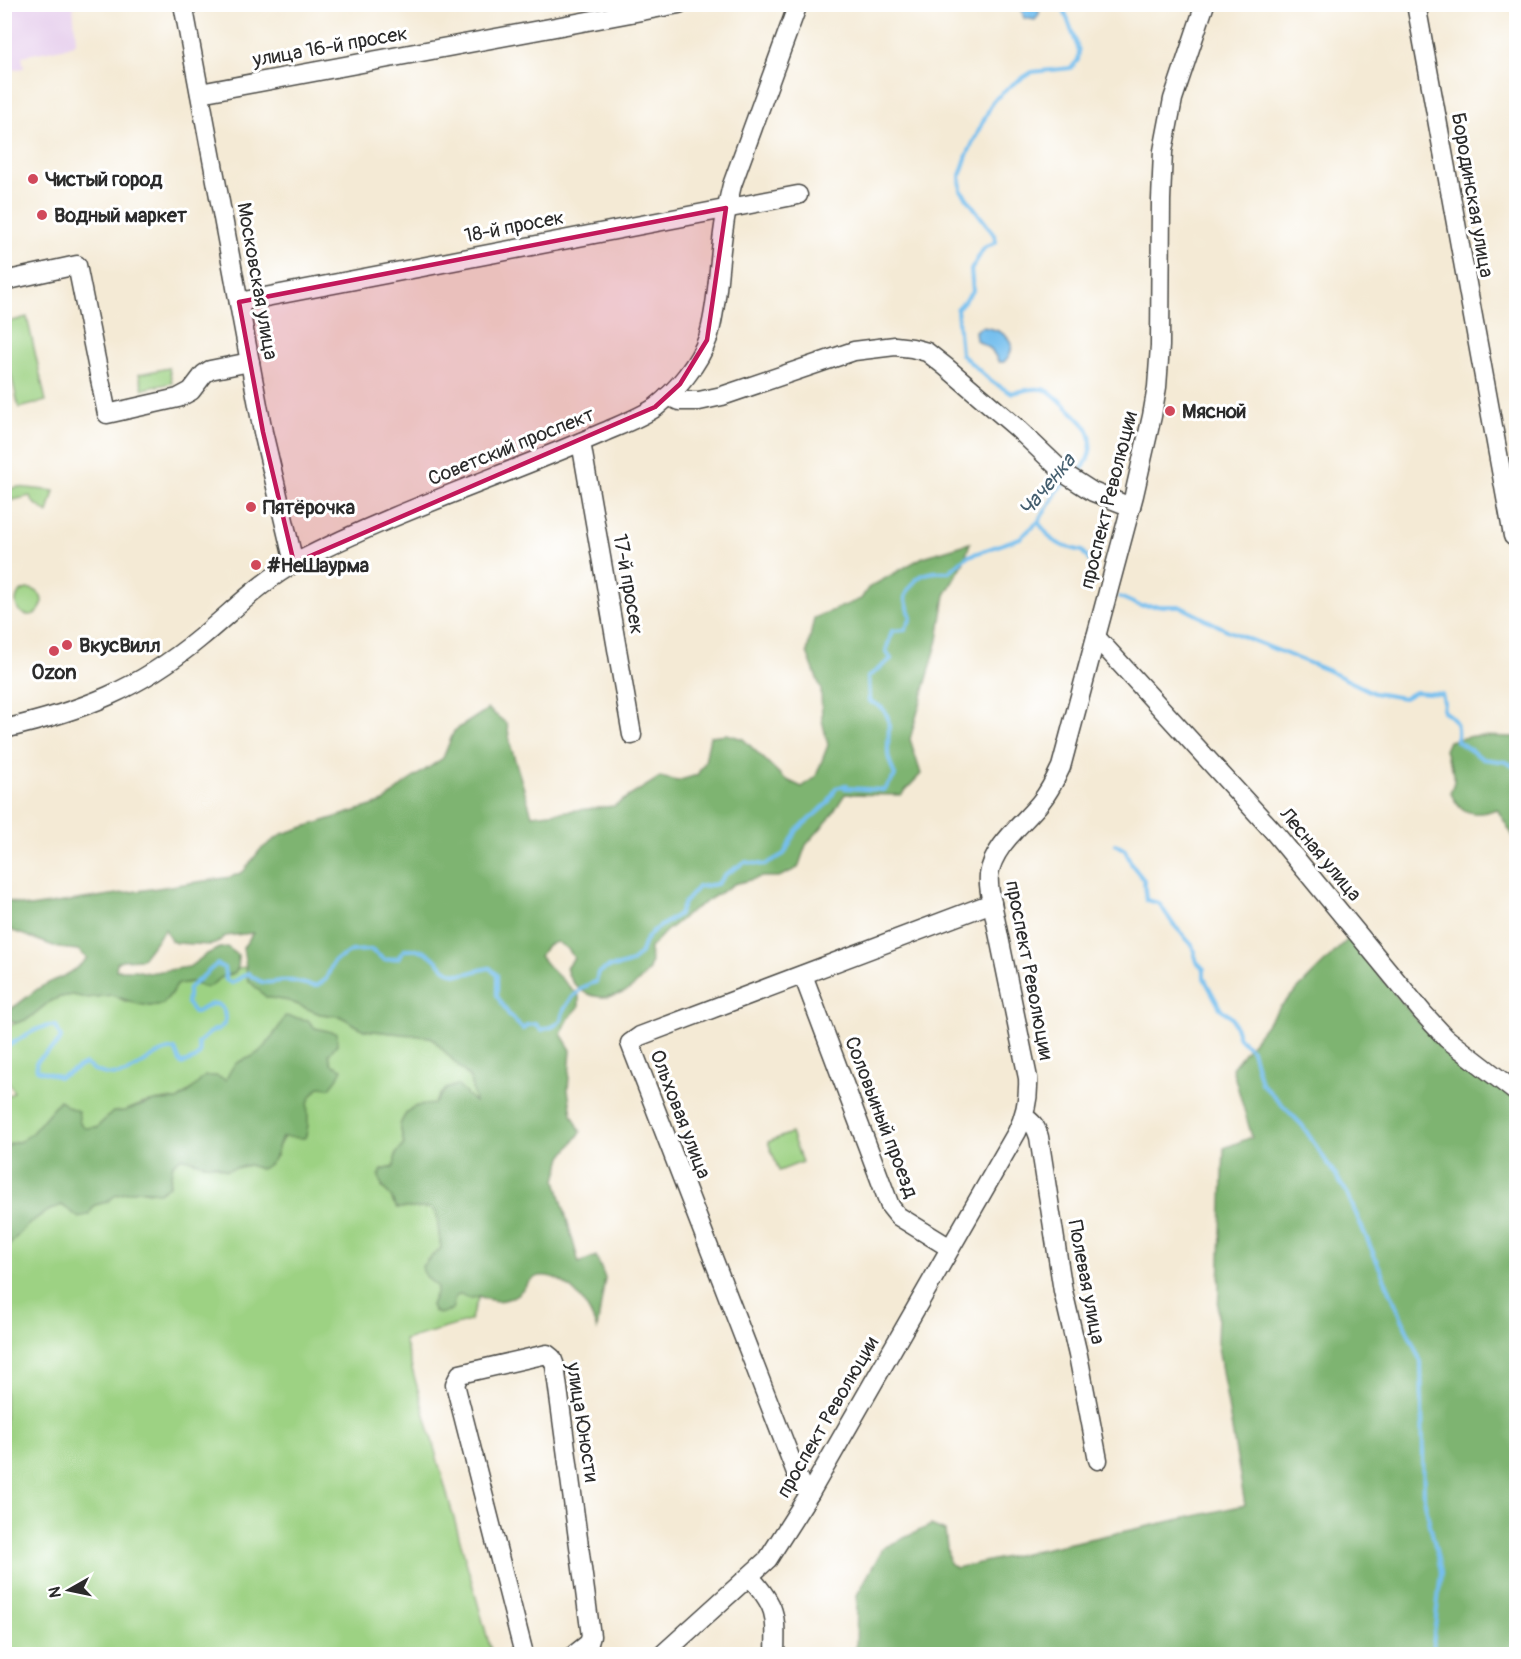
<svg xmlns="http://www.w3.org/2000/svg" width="1521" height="1659" viewBox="0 0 1521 1659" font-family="Pangolin,sans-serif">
<rect width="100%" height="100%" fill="#fff"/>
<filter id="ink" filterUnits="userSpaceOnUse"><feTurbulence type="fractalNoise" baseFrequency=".0167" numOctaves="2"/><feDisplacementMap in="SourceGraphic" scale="12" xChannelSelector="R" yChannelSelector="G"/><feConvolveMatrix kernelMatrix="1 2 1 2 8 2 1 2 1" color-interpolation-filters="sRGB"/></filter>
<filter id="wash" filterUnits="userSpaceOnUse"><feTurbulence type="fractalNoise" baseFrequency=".008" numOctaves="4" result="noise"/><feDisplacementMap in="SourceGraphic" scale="24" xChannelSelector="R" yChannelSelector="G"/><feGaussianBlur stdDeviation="1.35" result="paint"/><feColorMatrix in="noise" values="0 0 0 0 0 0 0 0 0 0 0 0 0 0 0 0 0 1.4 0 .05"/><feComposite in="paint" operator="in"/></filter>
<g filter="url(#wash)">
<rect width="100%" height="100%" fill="#f4ead5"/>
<!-- built -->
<polygon fill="#e8d2ee" points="5,4 73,5 76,42 68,47 22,56 24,68 5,71"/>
<!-- green -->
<g fill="#9dd283" stroke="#647e57" stroke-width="1.5">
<polygon points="27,317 46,401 19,408 5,349 5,323"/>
<polygon points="169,368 172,383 143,389 139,374"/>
<polygon points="18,487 54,491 48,513 33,502 30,496 5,502 5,490"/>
<circle cx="29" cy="602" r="13"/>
<path d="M246,967L248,980L267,997L289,1001L320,1014L340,1016L364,1030L431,1037L470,1078L476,1103L441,1093L434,1104C413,1107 411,1103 400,1125L404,1144L396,1154L394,1167L382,1170V1188L392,1196L393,1203L404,1208H430L436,1210L441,1248L426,1261L423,1273L437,1287L436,1293L431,1305L461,1294L479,1296L470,1321L404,1340L492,1654H5V1251C22,1229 34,1215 61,1205L71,1211L89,1214L95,1205L106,1202L116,1195L138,1190L149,1192L169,1186L173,1164L182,1157L204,1164L216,1165L226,1170L249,1165L260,1169L276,1156C279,1136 293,1128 308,1115C305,1098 311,1098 320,1086C324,1080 328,1071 331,1065L329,1053L337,1044L336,1033L315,1028L280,1026C273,1034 269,1043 261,1050C244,1066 237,1053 226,1081L216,1076L196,1086L177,1100L166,1099L144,1103L125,1111L113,1112L97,1127L85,1128L60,1100L31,1134L21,1141L10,1144L5,1150V1098L14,1092L5,1075V1027L28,1019L49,1002L60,997L73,995L86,998L112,995L125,1001L150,1006L163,1004L178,984L191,982L197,985L210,986L222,977L234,973L238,968Z"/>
<polygon points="791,1133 802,1162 779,1171 768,1142"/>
</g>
<!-- forest -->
<g fill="#7eb471" stroke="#54704e" stroke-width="1.5">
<path d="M970,543L963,564L945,595L938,640L910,739L921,774L901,795L845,794L829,819L806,845L798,868L779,877H762L734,884L694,909L665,932L650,948C650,954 652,962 650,967C649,971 644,976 641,979C620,1005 576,1004 566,968L574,958L569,950L557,942L547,945L540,956L549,967L579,996V1007L569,1018L561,1034L571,1050L568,1090L572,1114L581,1132L562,1157L556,1180L579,1263L596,1256L605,1278L597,1329C594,1322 591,1314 587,1308C577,1291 551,1266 531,1280C527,1283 525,1287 522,1290C509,1303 494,1303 479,1296C472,1299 468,1299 461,1294L455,1297L452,1310L439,1314L433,1311L431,1305L436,1293L437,1287C430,1279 423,1277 422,1266L441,1248L436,1211L429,1208H397C393,1203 393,1198 389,1194C383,1187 380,1185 379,1176L382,1170L394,1167L396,1154L404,1144L400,1125C409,1104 415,1106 434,1104L446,1089L457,1085L475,1102L470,1078L431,1037L364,1030L340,1016L320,1014L289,1001L266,997L248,980L243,948L253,933L226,936L215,944L209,945L177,943L171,941L165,929L142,959L122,960L117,963L116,970H135L148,973L189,967L207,954L220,948L227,947L238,955V968L234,973L222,977L210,986L204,987L191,982L178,984L163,1004L150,1006L138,1004L112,995L86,998L73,995L60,997L49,1002L28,1019L16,1023L7,1019L9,1010C20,1004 23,1000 32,993C53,977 69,979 87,958L78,950L59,948L5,928V900L30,907L231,877L243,872L260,850L282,834L384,802L404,784L443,758L454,731L488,709L507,724L511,747L532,815L614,806L660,777L677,781L697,775L705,762L710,736L727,734L743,739L785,779L802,787L816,776L828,745L822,720L821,689L807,652L814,618L861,599L868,588L923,557Z"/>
<path d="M1472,736L1516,737V841L1497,809C1474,817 1461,815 1450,792C1460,773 1450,768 1445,750L1449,741Z"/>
<polygon points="1348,939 1453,1062 1468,1064 1516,1100 1516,1654 856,1654 857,1595 883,1548 931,1525 945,1531 949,1563 956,1568 1245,1505 1217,1342 1224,1148 1252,1137 1232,1068 1280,1007"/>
<path d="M285,1016L308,1020L315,1028L337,1033V1044L329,1054L331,1064L342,1069L337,1079L330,1088L319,1087C298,1107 314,1115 305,1138L282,1137C274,1153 279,1162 260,1169L249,1165L226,1170L216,1165L204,1164L182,1157L173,1164L169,1186L160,1192L138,1190L116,1195L107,1202L95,1205L89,1214L79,1218L62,1205C36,1214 21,1230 5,1251V1150L10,1144L21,1141L31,1134L60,1100L68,1107L78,1111L80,1123L85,1128L97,1127L113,1112L125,1111L155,1101L177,1100L187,1094L205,1076H216L226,1080C237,1053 243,1066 260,1051C270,1042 279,1028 285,1016Z"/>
</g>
<!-- water -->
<g fill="#76bfee" stroke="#50758c" stroke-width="1.5">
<path d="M1020,5H1039C1040,11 1040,15 1035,20L1024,18Z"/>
<path d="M982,327C1002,329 1023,342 1004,362H999L991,349L976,340L975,331Z"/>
</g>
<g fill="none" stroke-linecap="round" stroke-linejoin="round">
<!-- stream -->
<g stroke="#76bfee" stroke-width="4">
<path d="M1062,4L1079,51L1078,60L1071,68L1032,72L1013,84L993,101L967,155L960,176L961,190L995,236L996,242L984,248L971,270L973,291L957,309L961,354L991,381L1011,393C1022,391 1038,386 1048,391C1054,394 1086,425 1088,430C1095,445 1088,466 1075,476"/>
<polyline points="1038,522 1052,540 1063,546 1082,551 1096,569"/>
<path d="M1120,597L1140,606H1179L1229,631L1327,670L1374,693L1404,698L1415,692L1442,694L1444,702L1443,711C1458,721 1458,724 1457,741L1483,759L1506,762L1516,768"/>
<polyline points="1115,844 1125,850 1132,865 1144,880 1146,900 1159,903 1173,924 1192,945 1197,962 1204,969 1204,978 1220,1008 1232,1018 1239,1038 1252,1050 1261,1083 1302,1125 1346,1191 1421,1362 1424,1498 1441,1572 1432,1654"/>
<path d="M4,1048C20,1040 38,1024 56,1026L61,1038C55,1050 43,1053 36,1063L37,1070L60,1077L85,1064C89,1066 91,1069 96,1071C135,1086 142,1052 175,1049L181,1064L195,1059L200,1053L198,1043L212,1031L219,1029L225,1023C226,1013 222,1000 209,1005C204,1007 200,1011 195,1013L187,1003L189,988L217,964L224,968L226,980L232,983L248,973C267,990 270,979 291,981C299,982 307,985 316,986L326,979L334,961L352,951L371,950L385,960L398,958L404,950C410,950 418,949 423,951C436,955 440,969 453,973C466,977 478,969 490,968L497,975V996L509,1015L523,1029L527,1025L536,1024L541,1030L554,1026L561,1020C563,1005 580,985 596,982L598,973L609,967L619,966L632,962L641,952L645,941L652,932L679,914L684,903L698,887L717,884L726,874L745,862L765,865L784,854L797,830L828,803L836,788L847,785L845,788L884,790L895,776C893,769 888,760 888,753C887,729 897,711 869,701L868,677L891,659L886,651L892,631L905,630L911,618L905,597C915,575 925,570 949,572L966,557L1020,538L1038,522L1060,487L1067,482"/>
</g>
</g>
</g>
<g filter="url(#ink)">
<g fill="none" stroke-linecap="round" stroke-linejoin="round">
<!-- minor casing -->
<g stroke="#494844" stroke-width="21">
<g id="minor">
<polyline points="183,4 263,432 294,563"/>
<polyline points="1416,4 1513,536"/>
<polyline points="200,93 679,4"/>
<polyline points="4,281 77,265 107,414 178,398 191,391 204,374 210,370 250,362"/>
<polyline points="239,302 798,195"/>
<polyline points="668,396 679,401 699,401 722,396 854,351 895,346 912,348 927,352 946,367 1017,428 1065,474 1093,492 1131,507"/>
<polyline points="581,442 632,735"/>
<polyline points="1096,637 1274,832 1423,1013 1446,1038 1516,1092"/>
<path d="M4,729C82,711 139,689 200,638C231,613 261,581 297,562C395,511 501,477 602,433C620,425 640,418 656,407C677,390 699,364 708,338C714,319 716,299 718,280C721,248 724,216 732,185L798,4"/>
<polyline points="803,975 890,1206 898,1216 950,1248"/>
<path d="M1024,1117C1033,1122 1036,1127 1039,1137L1063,1291L1078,1355L1098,1460"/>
<polyline points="810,1493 800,1483 630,1043 640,1036 992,903"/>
<path d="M750,1577C777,1607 776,1615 775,1654"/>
<polyline points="524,1654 455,1384 460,1374 547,1354 552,1358 555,1366 591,1636 589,1643 575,1654"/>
<path d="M663,1654L768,1559L810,1493L1017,1132C1026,1114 1029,1098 1028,1078L992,903C990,894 988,885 989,875C993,846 1022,825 1040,803C1049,792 1055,780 1061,767L1134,495L1152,416L1157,387L1160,346L1161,200L1163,151L1173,99L1205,4"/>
</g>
</g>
<!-- minor -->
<use href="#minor" stroke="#fff" stroke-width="18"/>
</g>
</g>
<!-- marked area -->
<path fill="#c2185b" fill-opacity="0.2" stroke="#c2185b" stroke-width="4.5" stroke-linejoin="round" d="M726,208L707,340L680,384L655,407L294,563L263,432L239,302Z"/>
<!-- markers -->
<g fill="#d1495b" stroke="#fff" stroke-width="2">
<circle cx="33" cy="179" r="6"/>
<circle cx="42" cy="215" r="6"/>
<circle cx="1170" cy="411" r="6"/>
<circle cx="251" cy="507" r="6"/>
<circle cx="256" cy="565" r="6"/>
<circle cx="67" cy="645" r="6"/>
<circle cx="54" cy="651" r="6"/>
</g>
<g text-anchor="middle" stroke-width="6" stroke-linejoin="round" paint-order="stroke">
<!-- street labels -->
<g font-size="20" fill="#2b2b2b" stroke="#fff">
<text transform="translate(330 46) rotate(-10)" y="7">улица 16-й просек</text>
<text transform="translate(1473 195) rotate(80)" y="7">Бородинская улица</text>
<text transform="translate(514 226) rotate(-11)" y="7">18-й просек</text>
<text transform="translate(258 281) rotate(80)" y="7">Московская улица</text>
<text transform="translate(511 446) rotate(-22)" y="7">Советский проспект</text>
<text transform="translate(1108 500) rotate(-76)" y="7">проспект Революции</text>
<text transform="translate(629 584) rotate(80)" y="7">17-й просек</text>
<text transform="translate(1321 854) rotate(50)" y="7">Лесная улица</text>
<text transform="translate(1030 970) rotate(79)" y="7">проспект Революции</text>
<text transform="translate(681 1114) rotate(69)" y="7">Ольховая улица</text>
<text transform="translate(882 1117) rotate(69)" y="7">Соловьиный проезд</text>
<text transform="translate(1087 1282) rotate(79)" y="7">Полевая улица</text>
<text transform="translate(827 1417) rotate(-60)" y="7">проспект Революции</text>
<text transform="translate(583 1422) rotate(81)" y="7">улица Юности</text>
</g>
<!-- poi labels -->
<g font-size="20" font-weight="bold" fill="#2b2b2b" stroke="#fff" text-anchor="start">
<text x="45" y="186">Чистый город</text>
<text x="54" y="222">Водный маркет</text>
<text x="1182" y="418">Мясной</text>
<text x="263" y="514">Пятёрочка</text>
<text x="268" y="572">#НеШаурма</text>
<text x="79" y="652">ВкусВилл</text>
<text x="54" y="679" text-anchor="middle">Ozon</text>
</g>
<!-- water labels -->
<g font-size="21" font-style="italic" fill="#455f6f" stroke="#fff">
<text transform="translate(1047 485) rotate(-50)" y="7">Чаченка</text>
</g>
</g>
<!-- margin -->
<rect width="1521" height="1659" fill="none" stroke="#fff" stroke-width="24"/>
<!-- north arrow -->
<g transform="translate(69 1590) rotate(261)" stroke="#ffffff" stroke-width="4.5" paint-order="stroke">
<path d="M0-4.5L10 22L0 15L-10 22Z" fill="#2b2b2b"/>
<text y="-9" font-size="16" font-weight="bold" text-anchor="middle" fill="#2b2b2b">N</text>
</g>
</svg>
